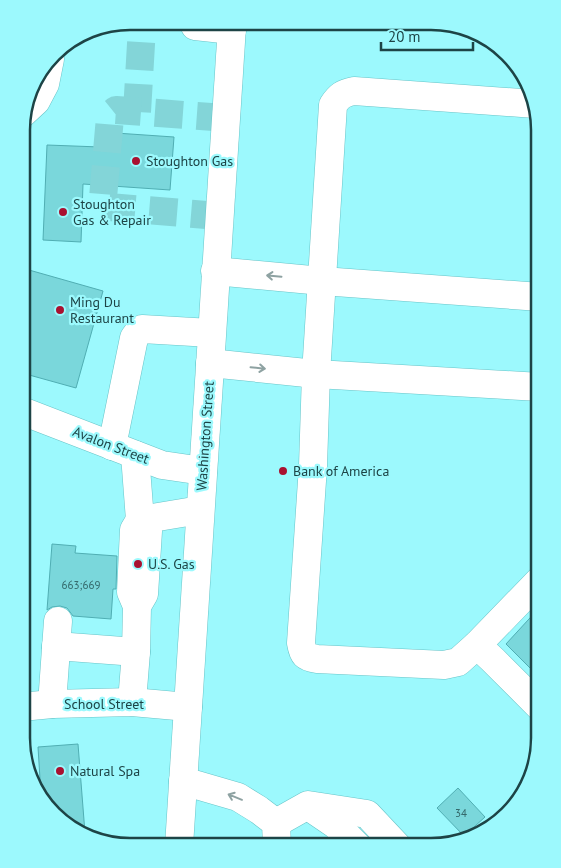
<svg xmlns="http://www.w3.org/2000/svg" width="561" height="868" viewBox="0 0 561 868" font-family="'PT Sans',sans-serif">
<rect width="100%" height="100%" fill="#9cf9fd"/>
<!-- building -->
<g fill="#7ad7db" stroke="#50aeb3">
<polygon points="101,132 174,137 170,190 83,184 81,242 43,240 47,145 100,147"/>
<polygon points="22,268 103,291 76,388 22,373"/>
<polygon points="52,544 76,546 75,553 117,556 116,589 113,589 111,619 73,616 67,608 60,606 52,607 47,610"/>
<polygon points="540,607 540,678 506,644"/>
<polygon points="78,744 85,833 64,824 41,795 38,747"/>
<polygon points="458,788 485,817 464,836 437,808"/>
</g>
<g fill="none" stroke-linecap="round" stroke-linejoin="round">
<!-- minor-tunnel -->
<g stroke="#83d5d8" stroke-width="28" stroke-dasharray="28 14" stroke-linecap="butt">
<polyline points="137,112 142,27"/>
<polyline points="219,216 109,207 105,205 103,198 110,117 111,114 116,110 226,118"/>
</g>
<!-- minor casing -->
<g stroke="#67c4c8" stroke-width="29">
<g id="minor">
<polyline points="195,26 232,30"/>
<path d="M535,104L354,91C343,93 339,96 333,105L316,374L313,466L301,643C303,655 305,657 317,659L444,665L458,662L477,645L540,580"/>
<polyline points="23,113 36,101 45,84 50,59"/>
<polyline points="215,271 322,281 540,297"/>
<polyline points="210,363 316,374 540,387"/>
<polyline points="22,411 162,465 203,471"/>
<polyline points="112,446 134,338 139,331 142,329 211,333"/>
<polyline points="135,455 140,520 200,510"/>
<polyline points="477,645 493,660 540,707"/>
<polyline points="56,646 136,652"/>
<polyline points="132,702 136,652 137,606 131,592 134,530 140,520 148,531 144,594 137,606"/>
<polyline points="52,704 58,621"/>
<polyline points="21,707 52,704 132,702 188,707"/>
<polyline points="183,781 238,797 259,810 276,823 277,846"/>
<polyline points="311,808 336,825 358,847"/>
<polyline points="276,823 308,805 367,814 398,847"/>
</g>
</g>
<!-- major casing -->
<g stroke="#67c4c8" stroke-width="29">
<polyline id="major" points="179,846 232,26"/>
</g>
<!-- minor -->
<use href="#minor" stroke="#fff" stroke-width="28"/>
<!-- major -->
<use href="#major" stroke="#fff" stroke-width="28"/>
</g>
<!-- one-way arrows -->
<defs><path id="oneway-shaft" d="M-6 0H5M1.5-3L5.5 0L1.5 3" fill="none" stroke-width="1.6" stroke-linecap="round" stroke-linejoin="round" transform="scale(1.25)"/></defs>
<g stroke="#8ea2a2">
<use href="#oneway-shaft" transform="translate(274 276) rotate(-175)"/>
<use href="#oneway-shaft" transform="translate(258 368) rotate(6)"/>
<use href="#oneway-shaft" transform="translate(235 797) rotate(-158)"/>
</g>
<!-- markers -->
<g fill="#a91130" stroke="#9cf9fd" stroke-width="2">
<circle cx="136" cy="161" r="5"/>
<circle cx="63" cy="212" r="5"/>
<circle cx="60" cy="310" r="5"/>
<circle cx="283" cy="471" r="5"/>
<circle cx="138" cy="564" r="5"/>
<circle cx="60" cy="771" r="5"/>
</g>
<g text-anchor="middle" stroke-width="4.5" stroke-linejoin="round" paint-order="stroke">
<!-- number labels -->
<g font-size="11" fill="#34696b">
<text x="81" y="589">663;669</text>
<text x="461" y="817">34</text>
</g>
<!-- poi labels -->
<g font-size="14" fill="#1d4446" stroke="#9cf9fd" text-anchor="start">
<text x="146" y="166">Stoughton Gas</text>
<text x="73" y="209">Stoughton<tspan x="73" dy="16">Gas &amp; Repair</tspan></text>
<text x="70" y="307">Ming Du<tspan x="70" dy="16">Restaurant</tspan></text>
<text x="293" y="476">Bank of America</text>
<text x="148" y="569">U.S. Gas</text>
<text x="70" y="776">Natural Spa</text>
</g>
<!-- street labels -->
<g font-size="14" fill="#1d4446" stroke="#9cf9fd">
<text transform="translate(205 436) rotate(-86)" y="5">Washington Street</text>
<text transform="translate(111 445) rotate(21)" y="5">Avalon Street</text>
<text x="104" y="709">School Street</text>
</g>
</g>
<!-- crop -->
<path d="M0 0H561V868H0ZM130 30H431A100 100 0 0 1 531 130V738A100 100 0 0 1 431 838H130A100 100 0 0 1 30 738V130A100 100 0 0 1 130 30Z" fill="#9cf9fd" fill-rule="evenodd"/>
<path fill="none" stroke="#1d4446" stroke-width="2.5" d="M130 30H431A100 100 0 0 1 531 130V738A100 100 0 0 1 431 838H130A100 100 0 0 1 30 738V130A100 100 0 0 1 130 30Z"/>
<!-- scale -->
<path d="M381 42v8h92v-8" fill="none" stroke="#1d4446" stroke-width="2.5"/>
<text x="388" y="42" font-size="15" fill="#1d4446" stroke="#9cf9fd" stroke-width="4" paint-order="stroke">20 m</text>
</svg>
